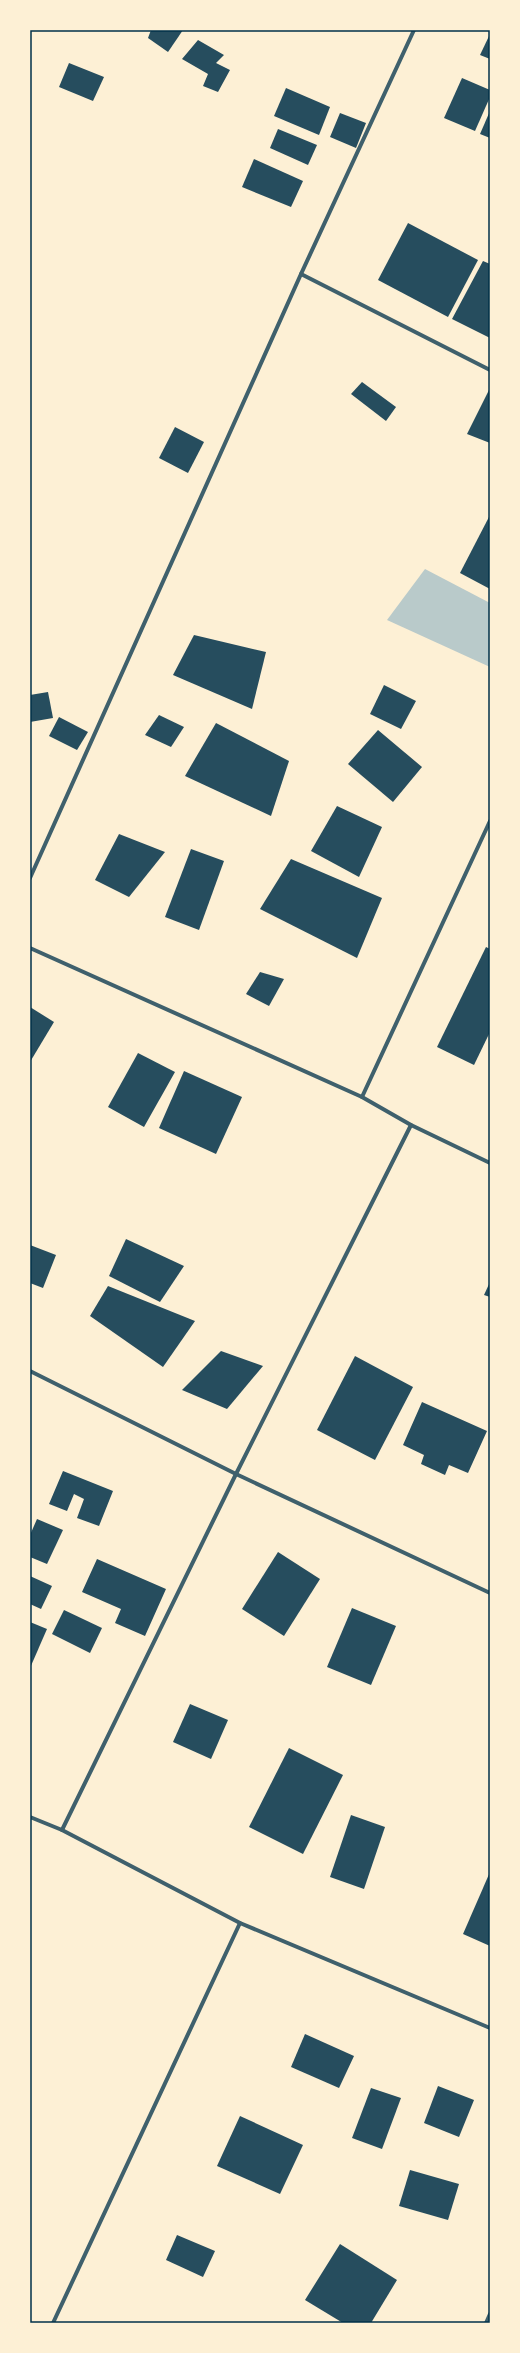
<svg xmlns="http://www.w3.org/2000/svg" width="520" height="2353" viewBox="0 0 520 2353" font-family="'Exo 2',sans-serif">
<rect width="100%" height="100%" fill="#fdf0d5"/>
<!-- green -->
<polygon fill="#b9caca" points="425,569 490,603 490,667 387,620"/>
<!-- building -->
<g fill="#264d5e">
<polygon points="151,30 183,30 168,52 148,38"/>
<polygon points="490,34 490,59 480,55"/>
<polygon points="198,40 224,55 216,63 230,70 218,92 203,86 208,74 182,59"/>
<polygon points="69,63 104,77 93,101 59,87"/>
<polygon points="462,78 490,90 490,97 475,131 444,118"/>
<polygon points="286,88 330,107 319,135 274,116"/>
<polygon points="490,111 490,138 480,134"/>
<polygon points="340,113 366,123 356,148 330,137"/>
<polygon points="278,129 317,145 308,165 270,148"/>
<polygon points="254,159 303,181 291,207 242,187"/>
<polygon points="408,223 478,260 448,317 378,280"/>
<polygon points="483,261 490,264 490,338 452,319"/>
<polygon points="362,382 396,407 386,421 351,394"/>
<polygon points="490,388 490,443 467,434"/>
<polygon points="175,427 204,442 188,473 159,458"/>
<polygon points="490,515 490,589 460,573"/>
<polygon points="194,635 266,652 252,709 173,675"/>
<polygon points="384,685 416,701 401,729 370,714"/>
<polygon points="48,692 53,718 30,722 30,695"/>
<polygon points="159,715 184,727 171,747 145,735"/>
<polygon points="59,717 88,732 77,750 49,736"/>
<polygon points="216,723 289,761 271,816 185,776"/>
<polygon points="378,730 422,767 393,802 348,764"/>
<polygon points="337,806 382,827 359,877 311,851"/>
<polygon points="119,834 165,852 129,897 95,880"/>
<polygon points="191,849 224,861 199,930 165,917"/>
<polygon points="291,859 382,898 357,958 260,909"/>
<polygon points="486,947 490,949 490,1032 474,1065 437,1047"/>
<polygon points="260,972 284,979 269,1006 246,994"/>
<polygon points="30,1007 54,1022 30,1062"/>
<polygon points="138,1053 175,1072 144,1127 108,1107"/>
<polygon points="184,1071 242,1097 216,1154 159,1128"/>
<polygon points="126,1239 184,1266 160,1302 109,1276"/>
<polygon points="30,1245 56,1255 43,1288 30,1283"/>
<polygon points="490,1282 490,1297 484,1295"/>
<polygon points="108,1286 195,1321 163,1367 90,1316"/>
<polygon points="221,1351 263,1366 227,1409 182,1390"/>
<polygon points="355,1356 413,1387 375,1460 317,1430"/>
<polygon points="422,1402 487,1431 468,1473 449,1465 445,1475 421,1464 424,1455 403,1445"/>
<polygon points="63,1471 113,1491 99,1526 77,1518 84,1499 74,1494 67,1511 49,1504"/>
<polygon points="37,1519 63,1530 47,1564 30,1557 30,1535"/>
<polygon points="278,1552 320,1579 284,1636 242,1609"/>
<polygon points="97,1559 166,1589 145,1636 115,1623 121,1609 82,1592"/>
<polygon points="30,1576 52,1586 41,1609 30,1604"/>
<polygon points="352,1608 396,1626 371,1685 327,1667"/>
<polygon points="64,1610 102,1628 90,1653 52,1634"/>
<polygon points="30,1622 47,1629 30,1668"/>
<polygon points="190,1704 228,1720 211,1759 173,1742"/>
<polygon points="289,1748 343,1775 303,1854 249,1827"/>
<polygon points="351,1815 385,1827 364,1889 330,1877"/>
<polygon points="490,1872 490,1946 463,1934"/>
<polygon points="305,2034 354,2056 339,2088 291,2067"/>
<polygon points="438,2086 474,2100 459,2137 424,2123"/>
<polygon points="371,2088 401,2098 382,2149 352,2138"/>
<polygon points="240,2116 303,2145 280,2194 217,2166"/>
<polygon points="410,2170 459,2184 448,2220 399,2206"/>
<polygon points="177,2235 215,2251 203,2277 166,2260"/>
<polygon points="340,2244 397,2280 371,2323 343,2323 305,2300"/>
</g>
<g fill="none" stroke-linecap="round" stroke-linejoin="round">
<!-- minor -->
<g stroke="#3f606c" stroke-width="4">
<polyline points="301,274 490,370"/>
<polyline points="30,878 301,274 414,30"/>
<polyline points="30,948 362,1097 411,1125 490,1163"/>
<polyline points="362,1097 490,821"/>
<polyline points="30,1371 236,1474 490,1593"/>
<polyline points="30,1817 62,1830 240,1923 490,2028"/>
<polyline points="62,1830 236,1474 411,1125"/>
<polyline points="53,2323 240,1923"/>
<polyline points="486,2323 490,2314"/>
</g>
</g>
<!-- border -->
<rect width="520" height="2353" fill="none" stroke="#fdf0d5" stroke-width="62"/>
<rect x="31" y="31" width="458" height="2291" fill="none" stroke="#003049" stroke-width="1.5"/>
</svg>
